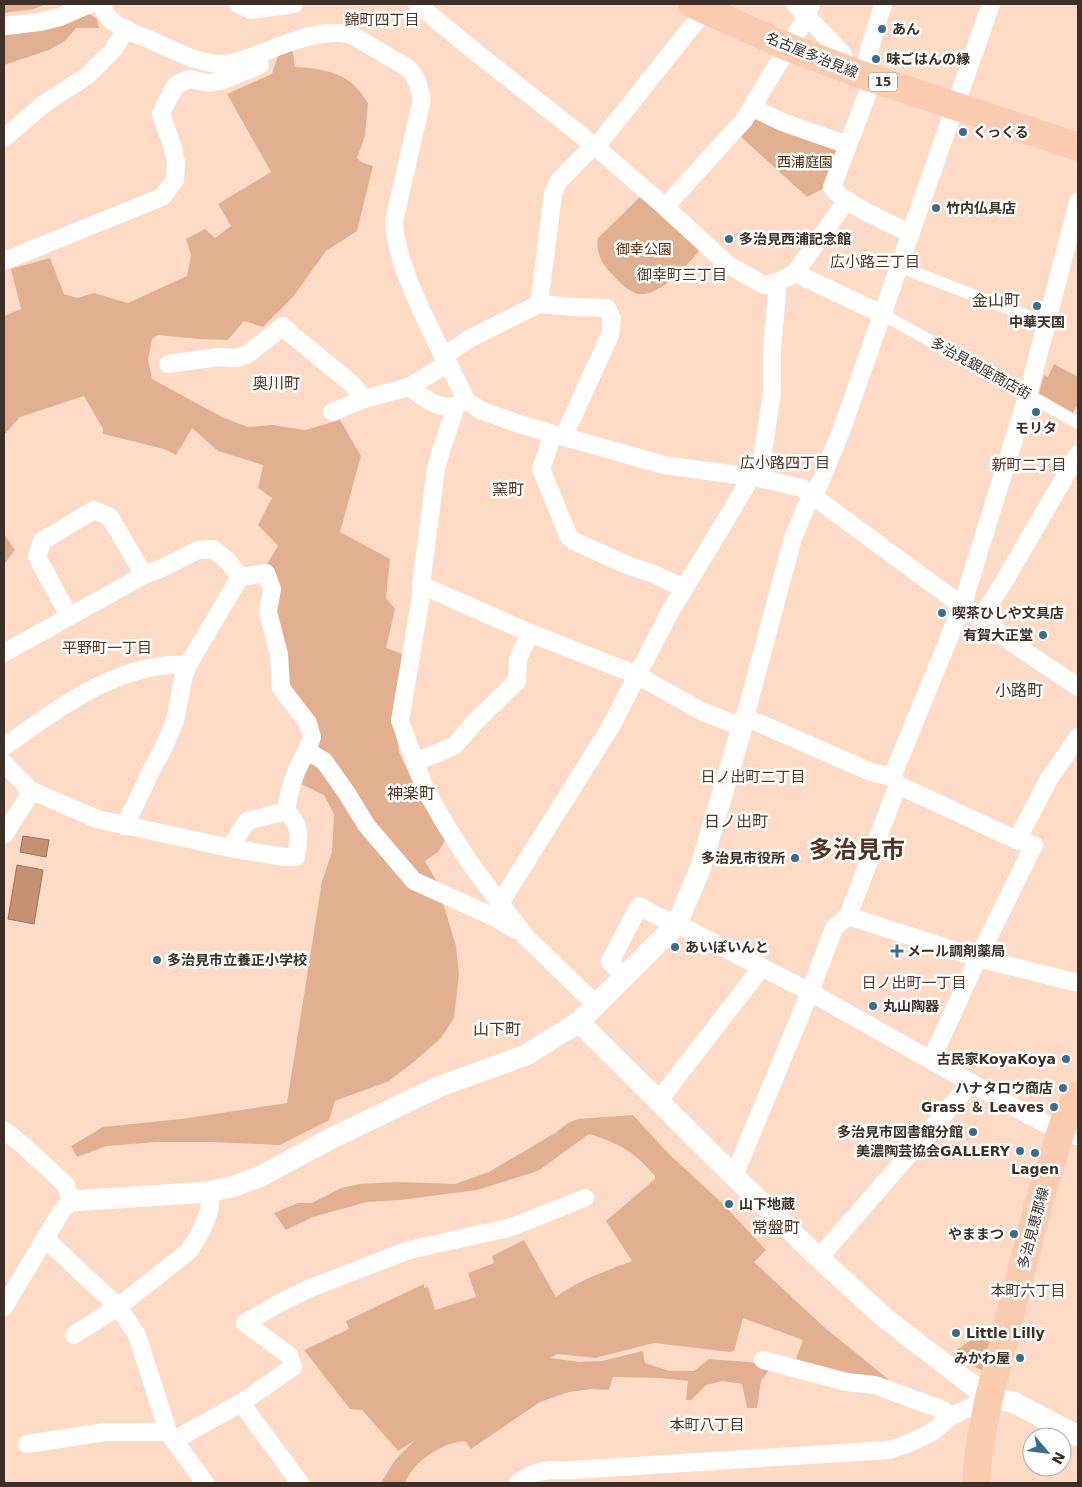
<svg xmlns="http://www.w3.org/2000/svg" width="1082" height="1487" viewBox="0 0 1082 1487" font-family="'DejaVu Sans','Noto Sans JP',sans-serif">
<rect width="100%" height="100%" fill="#fedbc7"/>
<!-- green -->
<g fill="#e2af91">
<polygon points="4,4 46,4 34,9 4,13"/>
<polygon points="87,12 97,19 99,28 76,28 65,41 49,50 4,65 4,35 18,34 51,27"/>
<path d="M292,47L295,67C316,68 341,71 356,87C361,92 364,98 368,103L365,136L357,158L361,162L373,166L357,231L326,251L293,297L263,327L244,321L228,340L198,339L158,335L152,339L148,360L152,379L222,417L248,427L272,425L305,430L340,420L361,456L340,532L390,559L386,598L395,609L386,648L406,655L395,724L399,752L417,791L446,839L438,852L425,861L436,880L456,946L459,974L454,1018L441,1038L415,1061L389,1081L335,1101L329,1120L280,1145L211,1142H157L107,1146L77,1157L71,1146L103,1127L181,1119L287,1103L322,881L332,852L334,814L324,795L299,783L317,737L288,680L275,612L276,575L267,564L278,546L258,525L272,498L258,488L263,465L218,451L192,428L176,455L164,449L103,434V429L84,396L20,417L4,435V316L21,309L11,269L50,258L64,294L77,298L94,293L128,303L187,276L191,255L186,239L205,229L215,238L231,226L218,204L271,172L227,94L272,74L280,49Z"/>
<polygon points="755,115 841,149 824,188 807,197 740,136"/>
<path d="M643,194L702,248C688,263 654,306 631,291C622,286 615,277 608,270C601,262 595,248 598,238Z"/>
<polygon points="1054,364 1078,377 1078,404 1073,413 1039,393 1044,375 1048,377"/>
<polygon points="4,534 15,550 4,564"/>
<path d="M633,1115L668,1153L722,1203L766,1250L754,1262L824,1327L888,1379L887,1383L794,1365L803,1340L743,1318L734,1351L730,1352L654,1343L595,1358L557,1354L550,1358L580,1362L602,1361L643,1351L645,1363L669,1371H694L709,1359L748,1362L772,1366L761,1381L757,1408H747L742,1384L723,1381L706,1385L691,1400H686L688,1381L659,1378L613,1377L609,1390L591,1389L569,1392L540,1402L471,1449L465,1441C441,1443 414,1461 405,1483H381L395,1460L415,1440L398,1451L362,1410L350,1409L304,1350L349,1329L346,1321L424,1284V1288L428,1287L435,1310L476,1297L468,1273L494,1263L492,1256L524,1240L556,1297C580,1279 604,1272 632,1261L606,1221L655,1179V1176C633,1151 621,1144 589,1134L538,1171L477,1190L400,1200L367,1202L313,1217L286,1230L274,1213L298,1203H312L341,1188L360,1184L396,1182L455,1184L489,1172L555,1133L568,1123L578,1119Z"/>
<polygon points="975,1337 996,1343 989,1374 967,1363 954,1352"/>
</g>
<!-- water -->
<g fill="#c69172" stroke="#9d745c">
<polygon points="23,836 49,840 46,857 20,852"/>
<polygon points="17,865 43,870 34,924 8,919"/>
</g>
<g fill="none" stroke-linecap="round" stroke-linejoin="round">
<!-- pedestrian -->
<g stroke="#fff" stroke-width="12">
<polyline points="898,266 1046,323"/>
<polyline points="882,314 1078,423"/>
</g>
<!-- minor -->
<g stroke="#fff" stroke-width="18">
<path d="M101,4C103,8 105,14 108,17C119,29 137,34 151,40C173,50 198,64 223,64C235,64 246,59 256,55C286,44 320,27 352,35L408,68C417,77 419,87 422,99L394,221C396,265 425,316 443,356L448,363L466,400L480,410L522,425L664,465L759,478L802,488L1018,647L1078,687"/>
<polyline points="238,4 251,10 294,4"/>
<polyline points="417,4 478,54 596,147 665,207 727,264 764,285 778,282 795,273 882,314"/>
<polyline points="795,4 841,52 844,57"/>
<polyline points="4,26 40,22 60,17 90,4"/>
<polyline points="862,75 883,4"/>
<path d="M873,79L832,187C840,202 893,225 910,233"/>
<polyline points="753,108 782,122 848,145"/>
<polyline points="4,138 45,103 87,76 113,50 127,29"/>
<polyline points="665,207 744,120 807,16 811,4"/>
<polyline points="4,261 162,197 175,180 176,163 172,145 161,114 167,101 176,85 189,79 209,83 224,80 260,65"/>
<polyline points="795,273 847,200"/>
<polyline points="539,304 573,307 607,308 612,319 610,335 564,436"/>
<polyline points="443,356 471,338 539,304 553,194 558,182 590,149 596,147 705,10"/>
<polyline points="168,364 218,357 237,358 248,354 283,326 291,334 352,384 364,399"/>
<path d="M409,387C423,397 438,410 456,406"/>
<polyline points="466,400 456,406 441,451 436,469 421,585 421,596 400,721 425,789 447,827 472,866 526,937 586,995 598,1004"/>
<polyline points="332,412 364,399 409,387 448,363"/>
<polyline points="553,434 541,469 569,537 574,541 627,565 651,573 684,588"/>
<polyline points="759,478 772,393 772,349 778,282"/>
<polyline points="240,577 266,573 272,589 268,612 279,654 281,688 308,723 312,737 307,751"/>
<polyline points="421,585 530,633 637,675 701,711 742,727"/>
<polyline points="69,616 37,557 42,541 94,510 110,517 144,575"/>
<polyline points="980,619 1005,580 1078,454"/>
<polyline points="4,653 144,575 162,568 198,550 213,549 228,561 240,577"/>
<path d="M4,747C57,709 119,661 188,665"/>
<polyline points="415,762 438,753 455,745 475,722 517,681 518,659 530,633"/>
<path d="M4,763L30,790L97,819L230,848L247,821L286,811C289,789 295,770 307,751L324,761L346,792L367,826L414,881L494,917L516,930"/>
<polyline points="892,777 962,606 1028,394 1078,202"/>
<polyline points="125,826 152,769 163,749 175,721 184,675 188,665 240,577"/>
<polyline points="4,835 32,791"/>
<polyline points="1017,840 1049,779 1078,737"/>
<path d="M230,848L284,857H296C299,837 302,825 286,811"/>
<polyline points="500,903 610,728 671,610 721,528 746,486 748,476"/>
<polyline points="848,916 978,958 1078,983"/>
<polyline points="625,976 610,962 639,906 657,916 677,924 810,992 1028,1115 1061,1131 1078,1136"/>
<polyline points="931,1060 978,958 1034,845 1017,840 898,785 892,777 871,772 745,717 793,538 805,509 820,483 843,426 991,4"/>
<polyline points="659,1100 762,967"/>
<polyline points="4,1130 25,1147 66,1185 71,1201 61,1212 4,1307"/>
<polyline points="734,1176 810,992 834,928 848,916 898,785"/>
<polyline points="47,1236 52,1245 118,1307 137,1335 168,1432 205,1483"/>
<polyline points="819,1258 971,1083"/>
<path d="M74,1335L118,1307L189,1251C197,1240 209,1218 210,1204C211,1200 209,1196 209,1192"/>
<polyline points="763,1360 847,1382 875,1385 943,1410 950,1417"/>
<polyline points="241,1403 300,1483"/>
<polyline points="174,1440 241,1403 293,1367 289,1355 245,1323 278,1304 308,1289 409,1250 512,1227 585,1198"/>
<polyline points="27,1444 105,1432 168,1432"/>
<path d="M518,1483C538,1468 548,1470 572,1470L889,1450L910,1443L932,1432L950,1417L989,1398"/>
</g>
<!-- tertiary -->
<g stroke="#fff" stroke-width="21">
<polyline points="579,1022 734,1176 819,1258 886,1319 989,1398 1013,1402 1078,1436"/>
<polyline points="71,1201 209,1192 234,1186 259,1177 334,1137 438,1087 526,1055 579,1022 677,924 700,869 745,717"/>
</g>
<!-- primary -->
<g stroke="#facbaf" stroke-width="28">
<polyline points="692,4 788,47 862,75 1078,147"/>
<polyline points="976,1483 979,1449 989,1398 1037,1209 1061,1131 1067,1114 1078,1095"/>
</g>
</g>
<!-- markers -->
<g fill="#376e89" stroke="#fff" stroke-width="2">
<circle cx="882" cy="29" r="5"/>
<circle cx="876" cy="59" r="5"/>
<circle cx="963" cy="132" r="5"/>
<circle cx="936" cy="208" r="5"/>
<circle cx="729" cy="239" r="5"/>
<circle cx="1037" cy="306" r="5"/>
<circle cx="1036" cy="412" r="5"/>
<circle cx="942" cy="613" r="5"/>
<circle cx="1043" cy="635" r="5"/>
<circle cx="795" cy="858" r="5"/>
<circle cx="675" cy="947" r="5"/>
<path d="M894.5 943.5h5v5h5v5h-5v5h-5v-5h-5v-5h5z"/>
<circle cx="157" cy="960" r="5"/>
<circle cx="873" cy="1006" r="5"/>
<circle cx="1066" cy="1059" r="5"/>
<circle cx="1063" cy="1088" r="5"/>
<circle cx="1054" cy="1107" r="5"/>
<circle cx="973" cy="1132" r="5"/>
<circle cx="1020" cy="1151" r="5"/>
<circle cx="1035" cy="1153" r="5"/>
<circle cx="729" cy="1204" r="5"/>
<circle cx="1014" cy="1234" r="5"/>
<circle cx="956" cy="1333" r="5"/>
<circle cx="1020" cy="1358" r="5"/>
</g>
<g text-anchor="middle" stroke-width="5" stroke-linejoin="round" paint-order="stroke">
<!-- shield labels -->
<rect fill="#fff" stroke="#776e68" stroke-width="1" x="869" y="72.5" width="28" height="19" rx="4"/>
<g font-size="12" font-weight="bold" fill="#3d3028">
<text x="883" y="86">15</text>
</g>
<!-- poi labels -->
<g font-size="14" font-weight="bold" fill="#3d3028" stroke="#fff" text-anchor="start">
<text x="892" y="34">あん</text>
<text x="886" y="64">味ごはんの縁</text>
<text x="973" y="137">くっくる</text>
<text x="946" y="213">竹内仏具店</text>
<text x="739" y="244">多治見西浦記念館</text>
<text x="1037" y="327" text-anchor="middle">中華天国</text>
<text x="1036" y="433" text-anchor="middle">モリタ</text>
<text x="952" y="618">喫茶ひしや文具店</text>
<text x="1033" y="640" text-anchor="end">有賀大正堂</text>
<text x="785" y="863" text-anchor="end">多治見市役所</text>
<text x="685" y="952">あいぽいんと</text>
<text x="907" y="956">メール調剤薬局</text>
<text x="167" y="965">多治見市立養正小学校</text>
<text x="883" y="1011">丸山陶器</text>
<text x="1056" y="1064" text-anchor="end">古民家KoyaKoya</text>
<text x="1053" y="1093" text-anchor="end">ハナタロウ商店</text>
<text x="1044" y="1112" text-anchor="end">Grass ＆ Leaves</text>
<text x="963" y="1137" text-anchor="end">多治見市図書館分館</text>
<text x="1010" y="1156" text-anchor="end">美濃陶芸協会GALLERY</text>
<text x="1035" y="1174" text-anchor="middle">Lagen</text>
<text x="739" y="1209">山下地蔵</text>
<text x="1004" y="1239" text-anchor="end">やままつ</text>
<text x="966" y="1338">Little Lilly</text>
<text x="1010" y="1363" text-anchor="end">みかわ屋</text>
</g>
<!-- street labels -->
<g font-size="14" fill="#3d3028" stroke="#fff">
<text transform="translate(812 55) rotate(22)" y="5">名古屋多治見線</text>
<text transform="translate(981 368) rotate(29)" y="5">多治見銀座商店街</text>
<text transform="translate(1033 1228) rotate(-75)" y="5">多治見恵那線</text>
</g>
<!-- park labels -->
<g font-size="14" fill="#5e2b06" stroke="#fff">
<text x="805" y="167">西浦庭園</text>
<text x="644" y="254">御幸公園</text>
</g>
<!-- neighbourhood labels -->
<g font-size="15" fill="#513525" stroke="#fff">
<text x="382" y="25">錦町四丁目</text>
<text x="875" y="267">広小路三丁目</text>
<text x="682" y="280">御幸町三丁目</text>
<text x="785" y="468">広小路四丁目</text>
<text x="1029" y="470">新町二丁目</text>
<text x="107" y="653">平野町一丁目</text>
<text x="753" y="782">日ノ出町二丁目</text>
<text x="914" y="988">日ノ出町一丁目</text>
<text x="1028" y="1296">本町六丁目</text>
<text x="707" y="1430">本町八丁目</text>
</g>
<!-- quarter labels -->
<g font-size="16" fill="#513525" stroke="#fff">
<text x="996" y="306">金山町</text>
<text x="276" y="389">奥川町</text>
<text x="508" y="495">窯町</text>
<text x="1019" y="696">小路町</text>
<text x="411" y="799">神楽町</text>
<text x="736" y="827">日ノ出町</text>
<text x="497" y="1035">山下町</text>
<text x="776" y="1233">常盤町</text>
</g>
<!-- town labels -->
<g font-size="24" font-weight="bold" fill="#513525" stroke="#fff">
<text x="857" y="858">多治見市</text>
</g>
</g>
<!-- border -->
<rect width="1082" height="1487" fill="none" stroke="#3d3028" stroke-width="10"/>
<!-- north arrow -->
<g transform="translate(1047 1452) rotate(118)"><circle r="24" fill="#ffffff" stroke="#b1aca9"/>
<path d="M0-4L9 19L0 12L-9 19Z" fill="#376e89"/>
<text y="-8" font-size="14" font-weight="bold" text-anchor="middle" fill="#3d3028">N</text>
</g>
</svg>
